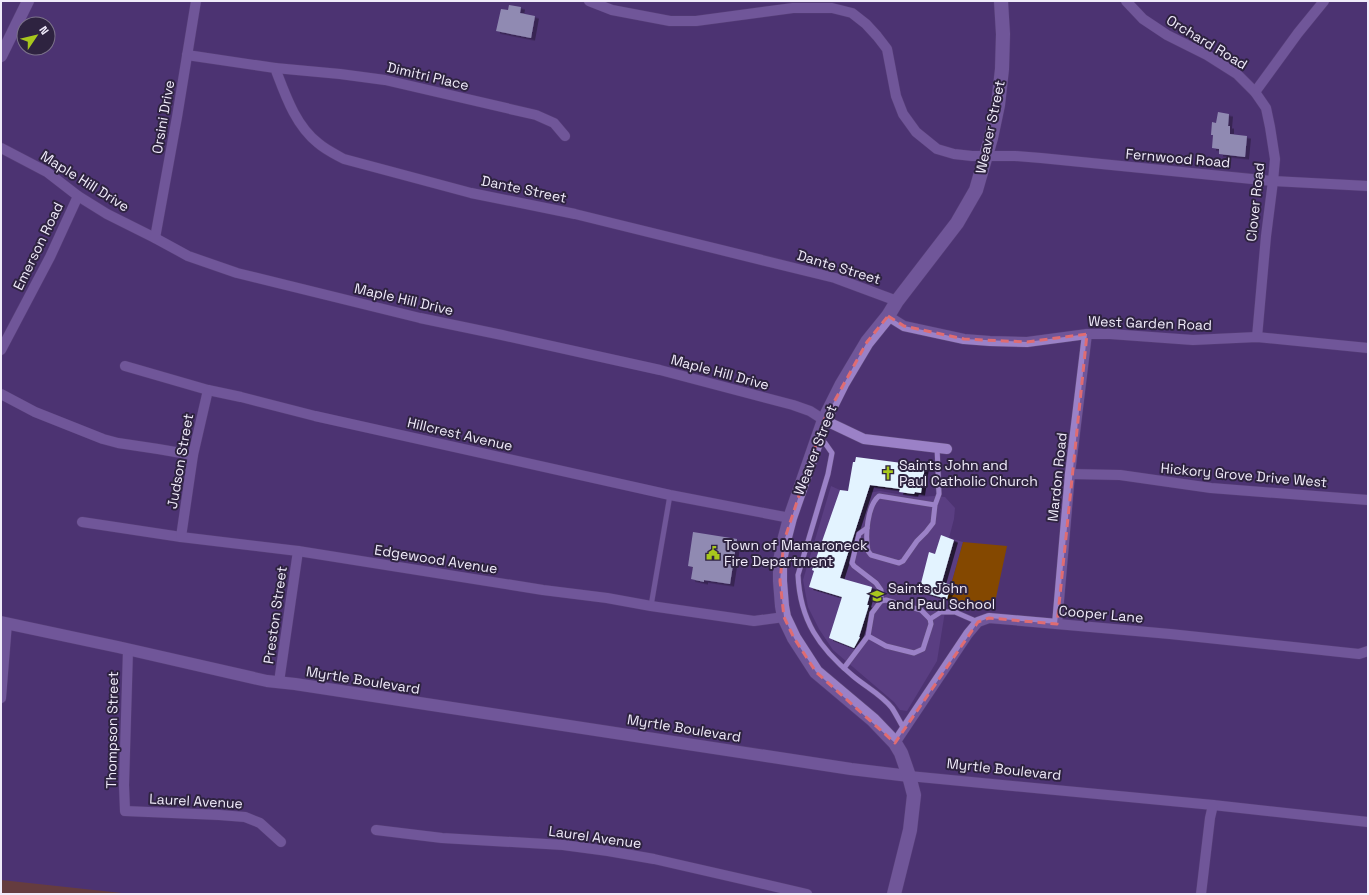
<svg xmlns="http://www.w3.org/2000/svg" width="1369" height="895" viewBox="0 0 1369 895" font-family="'Space Grotesk',sans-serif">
<defs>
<filter id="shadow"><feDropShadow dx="4" dy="2.5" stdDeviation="0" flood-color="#0009"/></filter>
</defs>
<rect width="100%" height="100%" fill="#4d3372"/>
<!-- built -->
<polygon fill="#5a3e82" points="831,486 840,490 867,493 880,491 915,497 935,496 945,497 955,508 954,519 949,538 963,542 947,599 937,661 907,711 900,710 894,702 833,650 819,629 808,607 803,580"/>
<!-- green -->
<g fill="#844800">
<polygon points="963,542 1007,546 994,607 947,599"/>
<polygon points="1,880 131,894 1,893"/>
</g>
<!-- building -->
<g fill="#e3f3ff" filter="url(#shadow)">
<polygon points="509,5 521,7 520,13 535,16 531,38 496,31 501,9 508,10"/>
<polygon points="1218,112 1229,114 1228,126 1230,126 1230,134 1247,136 1245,157 1219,154 1219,149 1212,148 1213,135 1211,135 1212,122 1216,123"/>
<polygon points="856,457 925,466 921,493 915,492 914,494 899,492 900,489 870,485 840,578 872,587 867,605 869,605 859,637 860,637 854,648 829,638 842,597 809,587 814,571 812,570 840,490 848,491 853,462 855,462"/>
<polygon points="693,532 737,539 730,584 704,580 704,582 691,579 693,567 688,566"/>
<polygon points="941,535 954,540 942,582 951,585 947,599 919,591 929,552 935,554"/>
</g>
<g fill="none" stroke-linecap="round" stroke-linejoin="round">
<!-- service casing -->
<g stroke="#604b7c" stroke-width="6">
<g id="service">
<path d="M819,440L825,443L832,453L828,474L798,575C800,620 819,648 853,676C866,687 882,695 892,708C896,714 900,722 904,729"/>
<path d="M935,505L879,496C867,506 865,536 868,551L871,555L899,563L903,561L917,541L926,532L933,523L935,505L939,494L937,447"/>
<polyline points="867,528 859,534 852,563 854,566 876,583 881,590 881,601"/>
<polyline points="651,606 670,495"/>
<polyline points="930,619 941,612 955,612 978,622"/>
<polyline points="844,668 868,636 872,613 881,601 886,600 921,610 930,619 931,624 923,649 914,653 886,646 868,636"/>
</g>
</g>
<!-- minor casing -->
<g stroke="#604b7c" stroke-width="11">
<g id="minor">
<polyline points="589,1 612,10 670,21 696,21 793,8 832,8 852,13 866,24 877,36 887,49 896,96 903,114 916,132 937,149 954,154 972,156 1015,156 1041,158 1273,181 1368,186"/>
<polyline points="1126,1 1143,19 1167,35 1207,55 1237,74 1255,92 1266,108 1270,127 1275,159 1273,181 1266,236 1257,337"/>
<path d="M187,55L275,68C285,94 295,125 318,143C326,150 335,154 344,159L471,193L575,214L835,278L897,301"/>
<polyline points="275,68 340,74 385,80 536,115 554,123 565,136"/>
<polyline points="1255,92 1298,33 1324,1"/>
<polyline points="1,148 47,172 78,196 107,214 155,238 188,256 237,273 420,318 502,335 660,370 793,405 810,411 824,420 864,439 947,449"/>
<polyline points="155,238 177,117 196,1"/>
<polyline points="888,316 904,326 964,339 990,341 1027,342 1087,334 1110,334 1193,340 1257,337 1368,348"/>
<polyline points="1,350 50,257 78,196"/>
<polyline points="125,366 208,390 241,397 315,416 670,495 790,518"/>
<polyline points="1,394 35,412 103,439 118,443 158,449 193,455"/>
<polyline points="1070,474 1120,475 1211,488 1368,500"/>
<polyline points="82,522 181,537 298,551 543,590 607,598 651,606 754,621 784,617"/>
<polyline points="181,537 193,455 208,390"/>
<polyline points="1057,624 1070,474 1087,334"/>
<polyline points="128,650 124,785 125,811 219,815 245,817 260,823 281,842"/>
<polyline points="279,682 298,551"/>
<polyline points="1,698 7,623"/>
<polyline points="895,743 968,634 978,622 989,618 1170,634 1359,654 1368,651"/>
<polyline points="909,776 1213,805 1368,822"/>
<polyline points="376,830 442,838 563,845 608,851 654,859 807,894"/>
<polyline points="1201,894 1210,818 1213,805"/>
</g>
</g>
<!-- tertiary casing -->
<g stroke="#604b7c" stroke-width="13">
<g id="tertiary">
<polyline points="1,56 28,1"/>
<polyline points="1,622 118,647 267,681 295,684 851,769 909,776"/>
</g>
</g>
<!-- secondary casing -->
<g stroke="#604b7c" stroke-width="15">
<polyline id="secondary" points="894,894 910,830 914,795 909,776 901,753 895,743 873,720 816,672 794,638 784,617 782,606 780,581 780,561 784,541 790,518 824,420 842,384 867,342 888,316 897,301 957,223 976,190 991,138 998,105 1002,69 1003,34 1001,1"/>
</g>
<!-- service -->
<use href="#service" stroke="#9b81c7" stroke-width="5"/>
<!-- minor -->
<use href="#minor" stroke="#9b81c7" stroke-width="10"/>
<!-- tertiary -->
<use href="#tertiary" stroke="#9b81c7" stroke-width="12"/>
<!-- secondary -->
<use href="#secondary" stroke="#9b81c7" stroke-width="14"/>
</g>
<!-- marked area -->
<path d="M0 0H1369V895H0ZM888,316L904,326L964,339L1027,342L1087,334L1057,624L989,618L978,622L895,743L816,672L794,638L784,617L780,581L784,541L824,420L867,342Z" fill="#4d3372" fill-opacity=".55" fill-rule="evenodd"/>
<path fill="none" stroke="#df6c72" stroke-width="3" stroke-dasharray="8 5" stroke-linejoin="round" d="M888,316L904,326L964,339L1027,342L1087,334L1057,624L989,618L978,622L895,743L816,672L794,638L784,617L780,581L784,541L824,420L867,342Z"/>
<!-- icons -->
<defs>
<g id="church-bare" transform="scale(1.08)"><path d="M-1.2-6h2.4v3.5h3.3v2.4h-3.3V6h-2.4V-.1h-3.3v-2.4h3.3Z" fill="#a8c71d" stroke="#2e2340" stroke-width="2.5" paint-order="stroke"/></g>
<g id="civic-bare" transform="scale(1.08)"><path d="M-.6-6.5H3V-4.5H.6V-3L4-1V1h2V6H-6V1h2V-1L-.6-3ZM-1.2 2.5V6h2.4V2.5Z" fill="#a8c71d" stroke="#2e2340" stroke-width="2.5" paint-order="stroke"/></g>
<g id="school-bare" transform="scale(1.08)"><path d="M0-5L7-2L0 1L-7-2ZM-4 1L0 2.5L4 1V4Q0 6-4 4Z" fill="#a8c71d" stroke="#2e2340" stroke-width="2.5" paint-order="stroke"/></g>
</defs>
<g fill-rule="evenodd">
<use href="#church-bare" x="888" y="473"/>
<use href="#civic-bare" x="713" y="553"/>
<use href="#school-bare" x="877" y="596"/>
</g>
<g text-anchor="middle" stroke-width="4" stroke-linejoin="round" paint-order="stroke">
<!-- street labels -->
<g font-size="14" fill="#f0ebfa" stroke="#2e2340">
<text transform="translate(1207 42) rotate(31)" y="5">Orchard Road</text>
<text transform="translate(428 76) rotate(13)" y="5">Dimitri Place</text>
<text transform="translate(163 117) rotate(-80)" y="5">Orsini Drive</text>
<text transform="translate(990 127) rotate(-78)" y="5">Weaver Street</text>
<text transform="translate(1178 158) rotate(5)" y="5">Fernwood Road</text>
<text transform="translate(85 181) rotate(32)" y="5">Maple Hill Drive</text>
<text transform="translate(524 189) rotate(12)" y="5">Dante Street</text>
<text transform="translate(1255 202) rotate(-84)" y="5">Clover Road</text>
<text transform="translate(38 246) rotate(-64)" y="5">Emerson Road</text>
<text transform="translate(839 267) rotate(17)" y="5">Dante Street</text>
<text transform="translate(404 299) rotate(13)" y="5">Maple Hill Drive</text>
<text transform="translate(1150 323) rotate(2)" y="5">West Garden Road</text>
<text transform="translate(720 372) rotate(15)" y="5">Maple Hill Drive</text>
<text transform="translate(460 434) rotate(13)" y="5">Hillcrest Avenue</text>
<text transform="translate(815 450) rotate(-69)" y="5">Weaver Street</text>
<text transform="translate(180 461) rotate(-80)" y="5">Judson Street</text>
<text transform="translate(1244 475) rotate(5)" y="5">Hickory Grove Drive West</text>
<text transform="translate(1057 477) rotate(-84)" y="5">Mardon Road</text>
<text transform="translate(436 559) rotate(9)" y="5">Edgewood Avenue</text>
<text transform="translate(1101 614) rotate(5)" y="5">Cooper Lane</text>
<text transform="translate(275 615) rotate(-82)" y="5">Preston Street</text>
<text transform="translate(363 680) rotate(9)" y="5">Myrtle Boulevard</text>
<text transform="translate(684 728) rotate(9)" y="5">Myrtle Boulevard</text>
<text transform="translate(112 730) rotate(-89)" y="5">Thompson Street</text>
<text transform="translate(1004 769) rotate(6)" y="5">Myrtle Boulevard</text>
<text transform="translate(196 801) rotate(3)" y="5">Laurel Avenue</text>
<text transform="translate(595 837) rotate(8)" y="5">Laurel Avenue</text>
</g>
<!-- poi labels -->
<g font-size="14" fill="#f0ebfa" stroke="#2e2340" text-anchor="start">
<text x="899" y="470">Saints John and<tspan x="899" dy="16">Paul Catholic Church</tspan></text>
<text x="724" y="550">Town of Mamaroneck<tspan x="724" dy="16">Fire Department</tspan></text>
<text x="888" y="593">Saints John<tspan x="888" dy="16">and Paul School</tspan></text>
</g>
</g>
<!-- border -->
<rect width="1369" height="895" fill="none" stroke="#f0ebfa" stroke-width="4"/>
<!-- north arrow -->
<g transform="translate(36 36) rotate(55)"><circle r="19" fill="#2e2340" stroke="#7c738a"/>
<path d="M0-3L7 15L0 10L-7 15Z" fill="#a8c71d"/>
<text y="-6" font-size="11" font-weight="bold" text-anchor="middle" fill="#f0ebfa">N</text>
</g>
</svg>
